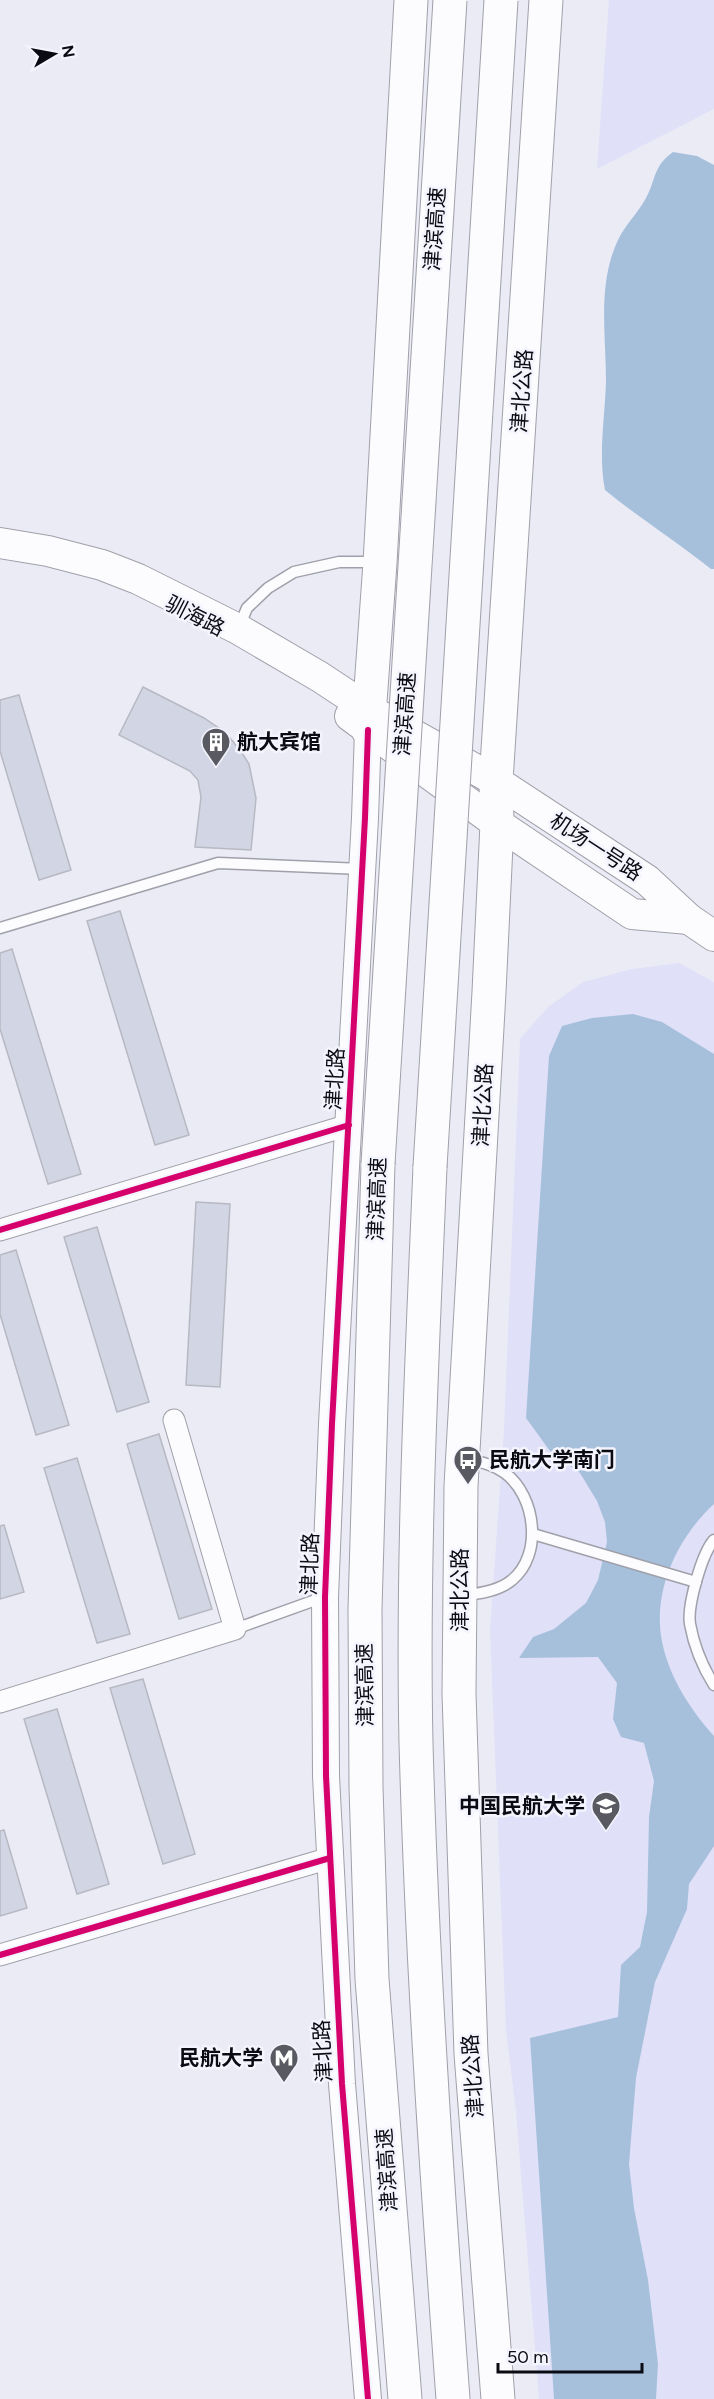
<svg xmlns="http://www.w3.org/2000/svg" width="714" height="2399" viewBox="0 0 714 2399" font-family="Figtree,'Noto Sans SC',sans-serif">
<rect width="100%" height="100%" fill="#ebebf6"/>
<!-- built -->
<g fill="#e0e0f8">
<polygon points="609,0 714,0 714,109 597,169"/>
<polygon points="679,963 714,982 714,2399 539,2399 516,2112 506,2031 490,1630 504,1430 520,1039 548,1007 583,982 632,969"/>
</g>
<!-- water -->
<g fill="#a6c0dc">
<path d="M673,152L697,156L714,165V569H711C676,541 639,518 605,490C598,455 605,417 606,381C606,335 597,284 618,240C625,225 638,213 646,198C656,180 653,166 673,152Z"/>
<path d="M633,1014L662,1022L714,1054V1504C679,1536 654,1587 661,1636C667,1674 689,1708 714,1736V1846L689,1884L687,1909L655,1982L636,2078L629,2164L634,2208L648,2280L658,2364L656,2399H554L530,2038L618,2017L621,1965L640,1947L647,1912L649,1817L654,1781L644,1743L621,1737L613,1719L617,1683L598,1657L519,1658L533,1637L554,1629L586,1603L598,1580L607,1542L605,1522L597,1501L580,1473L550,1451L526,1418L549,1056L562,1026L592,1018Z"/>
</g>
<!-- building -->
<g fill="#d2d5e3" stroke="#b7b9c2" stroke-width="1.5">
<polygon points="143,687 204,718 226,733 240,750 249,764 256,798 251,850 195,847 201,797 198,780 190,771 119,735"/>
<polygon points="19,695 71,870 39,880 0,751 0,700"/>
<polygon points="120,911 189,1135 155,1145 87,921"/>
<polygon points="12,949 81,1174 48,1184 0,1029 0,953"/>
<polygon points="196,1202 230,1204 220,1387 186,1385"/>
<polygon points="97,1227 149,1402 117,1412 64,1237"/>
<polygon points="16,1250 69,1425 36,1435 0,1314 0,1255"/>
<polygon points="159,1434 212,1609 179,1619 127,1444"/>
<polygon points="77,1458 130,1634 97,1643 44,1468"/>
<polygon points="4,1525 24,1592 0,1599 0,1526"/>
<polygon points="143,1679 195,1854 163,1864 110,1688"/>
<polygon points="57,1709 109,1884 77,1894 24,1719"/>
<polygon points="4,1830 27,1908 0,1916 0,1831"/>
</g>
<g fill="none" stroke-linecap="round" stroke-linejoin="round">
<!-- service casing -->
<g stroke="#a0a0aa" stroke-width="13">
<g id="service">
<polyline points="239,627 247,608 268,588 294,572 339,562 377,562"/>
<polyline points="0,928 218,863 362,869"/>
<polyline points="533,1534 696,1582"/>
<path d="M714,1540C702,1553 687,1606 690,1624C694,1646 702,1666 714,1685"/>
<path d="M463,1595C478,1594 499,1591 512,1580C543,1555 536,1496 505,1473C494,1465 479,1461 466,1459"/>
<polyline points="235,1629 324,1597"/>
</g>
</g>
<!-- minor casing -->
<g stroke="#a0a0aa" stroke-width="23">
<g id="minor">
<polyline points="0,1230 349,1125"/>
<polyline points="0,1702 235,1629 174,1420"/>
<polyline points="0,1955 330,1858"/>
</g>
</g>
<!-- tertiary casing -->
<g stroke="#a0a0aa" stroke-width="28">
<polyline id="tertiary" points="368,2399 342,2084 326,1776 325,1597 332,1424 365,818 368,730"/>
</g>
<!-- secondary casing -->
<g stroke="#a0a0aa" stroke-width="32">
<g id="secondary">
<polyline points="0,543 48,551 102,565 138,579 238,629 320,677 370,710 496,781 647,880 689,919 714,936"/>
<polyline points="350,716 488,817 632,914 689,919"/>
</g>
</g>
<!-- primary casing -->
<g stroke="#a0a0aa" stroke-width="35">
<g id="primary">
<polyline points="368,730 380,563 411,0"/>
<polyline points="498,2399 471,2054 459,1694 461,1486 489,992 497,824 496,781 546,0"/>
</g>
</g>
<!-- motorway casing -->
<g stroke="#a0a0aa" stroke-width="35">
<g id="motorway">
<polyline points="378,1164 365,1609 366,1787 372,1979 405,2399"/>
<path d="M430,1167C422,1359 412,1551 416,1743C422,1962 437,2181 453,2399"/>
</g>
</g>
<!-- service -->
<use href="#service" stroke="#fcfcfe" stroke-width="10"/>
<!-- minor -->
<use href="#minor" stroke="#fcfcfe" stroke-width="21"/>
<!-- tertiary -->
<use href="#tertiary" stroke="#fcfcfe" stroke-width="26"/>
<!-- secondary -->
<use href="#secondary" stroke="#fcfcfe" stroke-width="30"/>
<!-- primary -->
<use href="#primary" stroke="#fcfcfe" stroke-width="33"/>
<!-- motorway -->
<use href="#motorway" stroke="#fcfcfe" stroke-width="33"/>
<!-- motorway-bridge casing -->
<g stroke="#a0a0aa" stroke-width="35" stroke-linecap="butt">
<g id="motorway-bridge">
<polyline points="378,1164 450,0"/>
<polyline points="430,1167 501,0"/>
</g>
</g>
<!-- motorway-bridge -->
<use href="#motorway-bridge" stroke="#fcfcfe" stroke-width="33"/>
<!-- cycleway casing -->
<g stroke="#f4f4ff" stroke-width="10">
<g id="cycleway">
<polyline points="0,1230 349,1125"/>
<polyline points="0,1955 330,1858"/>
<polyline points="368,2399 342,2084 326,1776 325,1597 332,1424 365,818 368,730"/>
</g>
</g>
<!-- cycleway -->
<use href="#cycleway" stroke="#d6006c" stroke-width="6"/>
</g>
<!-- icons -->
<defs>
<g id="building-pin" transform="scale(1.5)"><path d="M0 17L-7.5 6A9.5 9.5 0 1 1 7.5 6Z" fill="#595962" stroke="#f4f4ff"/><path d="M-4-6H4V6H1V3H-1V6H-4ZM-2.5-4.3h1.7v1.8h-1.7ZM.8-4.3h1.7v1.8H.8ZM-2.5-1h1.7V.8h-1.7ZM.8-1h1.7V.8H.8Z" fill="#fff"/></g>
<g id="bus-pin" transform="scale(1.5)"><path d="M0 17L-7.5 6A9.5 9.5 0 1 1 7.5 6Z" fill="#595962" stroke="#f4f4ff"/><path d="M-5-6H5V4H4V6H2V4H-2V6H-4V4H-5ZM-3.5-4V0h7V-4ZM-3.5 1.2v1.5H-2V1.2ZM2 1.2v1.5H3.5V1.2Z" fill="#fff"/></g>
<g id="university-pin" transform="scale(1.5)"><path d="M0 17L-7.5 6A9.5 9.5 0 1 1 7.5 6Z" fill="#595962" stroke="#f4f4ff"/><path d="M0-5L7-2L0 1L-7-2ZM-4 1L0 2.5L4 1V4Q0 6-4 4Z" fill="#fff"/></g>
<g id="metro-pin" transform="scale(1.5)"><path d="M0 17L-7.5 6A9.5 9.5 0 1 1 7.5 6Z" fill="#595962" stroke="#f4f4ff"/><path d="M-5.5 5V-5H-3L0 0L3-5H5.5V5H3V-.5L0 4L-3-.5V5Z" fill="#fff"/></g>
</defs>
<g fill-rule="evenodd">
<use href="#building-pin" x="216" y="742"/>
<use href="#bus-pin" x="468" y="1460"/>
<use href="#university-pin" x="606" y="1806"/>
<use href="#metro-pin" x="284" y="2058"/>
</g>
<g text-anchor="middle" stroke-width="5" stroke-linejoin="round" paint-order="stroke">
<!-- street labels -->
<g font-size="21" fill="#0b0b13" stroke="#f4f4ff">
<text transform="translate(435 229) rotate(-86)" y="7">津滨高速</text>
<text transform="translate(522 391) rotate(-86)" y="7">津北公路</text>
<text transform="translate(195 616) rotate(27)" y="7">驯海路</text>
<text transform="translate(405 714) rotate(-86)" y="7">津滨高速</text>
<text transform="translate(596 847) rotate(33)" y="7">机场一号路</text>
<text transform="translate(335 1079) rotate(-87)" y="7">津北路</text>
<text transform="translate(483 1105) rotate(-87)" y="7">津北公路</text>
<text transform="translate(377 1199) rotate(-88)" y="7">津滨高速</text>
<text transform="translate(310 1564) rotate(-88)" y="7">津北路</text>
<text transform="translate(460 1590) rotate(-90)" y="7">津北公路</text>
<text transform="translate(365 1685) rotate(-91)" y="7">津滨高速</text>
<text transform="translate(323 2051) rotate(-93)" y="7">津北路</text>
<text transform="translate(473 2076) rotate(-94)" y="7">津北公路</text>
<text transform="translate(387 2170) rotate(-94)" y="7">津滨高速</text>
</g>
<!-- poi labels -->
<g font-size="21" font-weight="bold" fill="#0b0b13" stroke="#f4f4ff" text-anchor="start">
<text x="237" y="749">航大宾馆</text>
<text x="489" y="1467">民航大学南门</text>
<text x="585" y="1813" text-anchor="end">中国民航大学</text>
<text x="263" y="2065" text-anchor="end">民航大学</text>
</g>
</g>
<!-- north arrow -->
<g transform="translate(54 54) rotate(80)" stroke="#f4f4ff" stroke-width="4.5" paint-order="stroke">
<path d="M0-4.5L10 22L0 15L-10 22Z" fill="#0b0b13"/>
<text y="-9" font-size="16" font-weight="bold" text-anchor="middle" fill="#0b0b13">N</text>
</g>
<!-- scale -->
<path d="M498 2363v9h144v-9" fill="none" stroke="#0b0b13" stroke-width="3"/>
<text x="507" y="2363" font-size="18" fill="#0b0b13" stroke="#f4f4ff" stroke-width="4.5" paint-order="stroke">50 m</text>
</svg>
